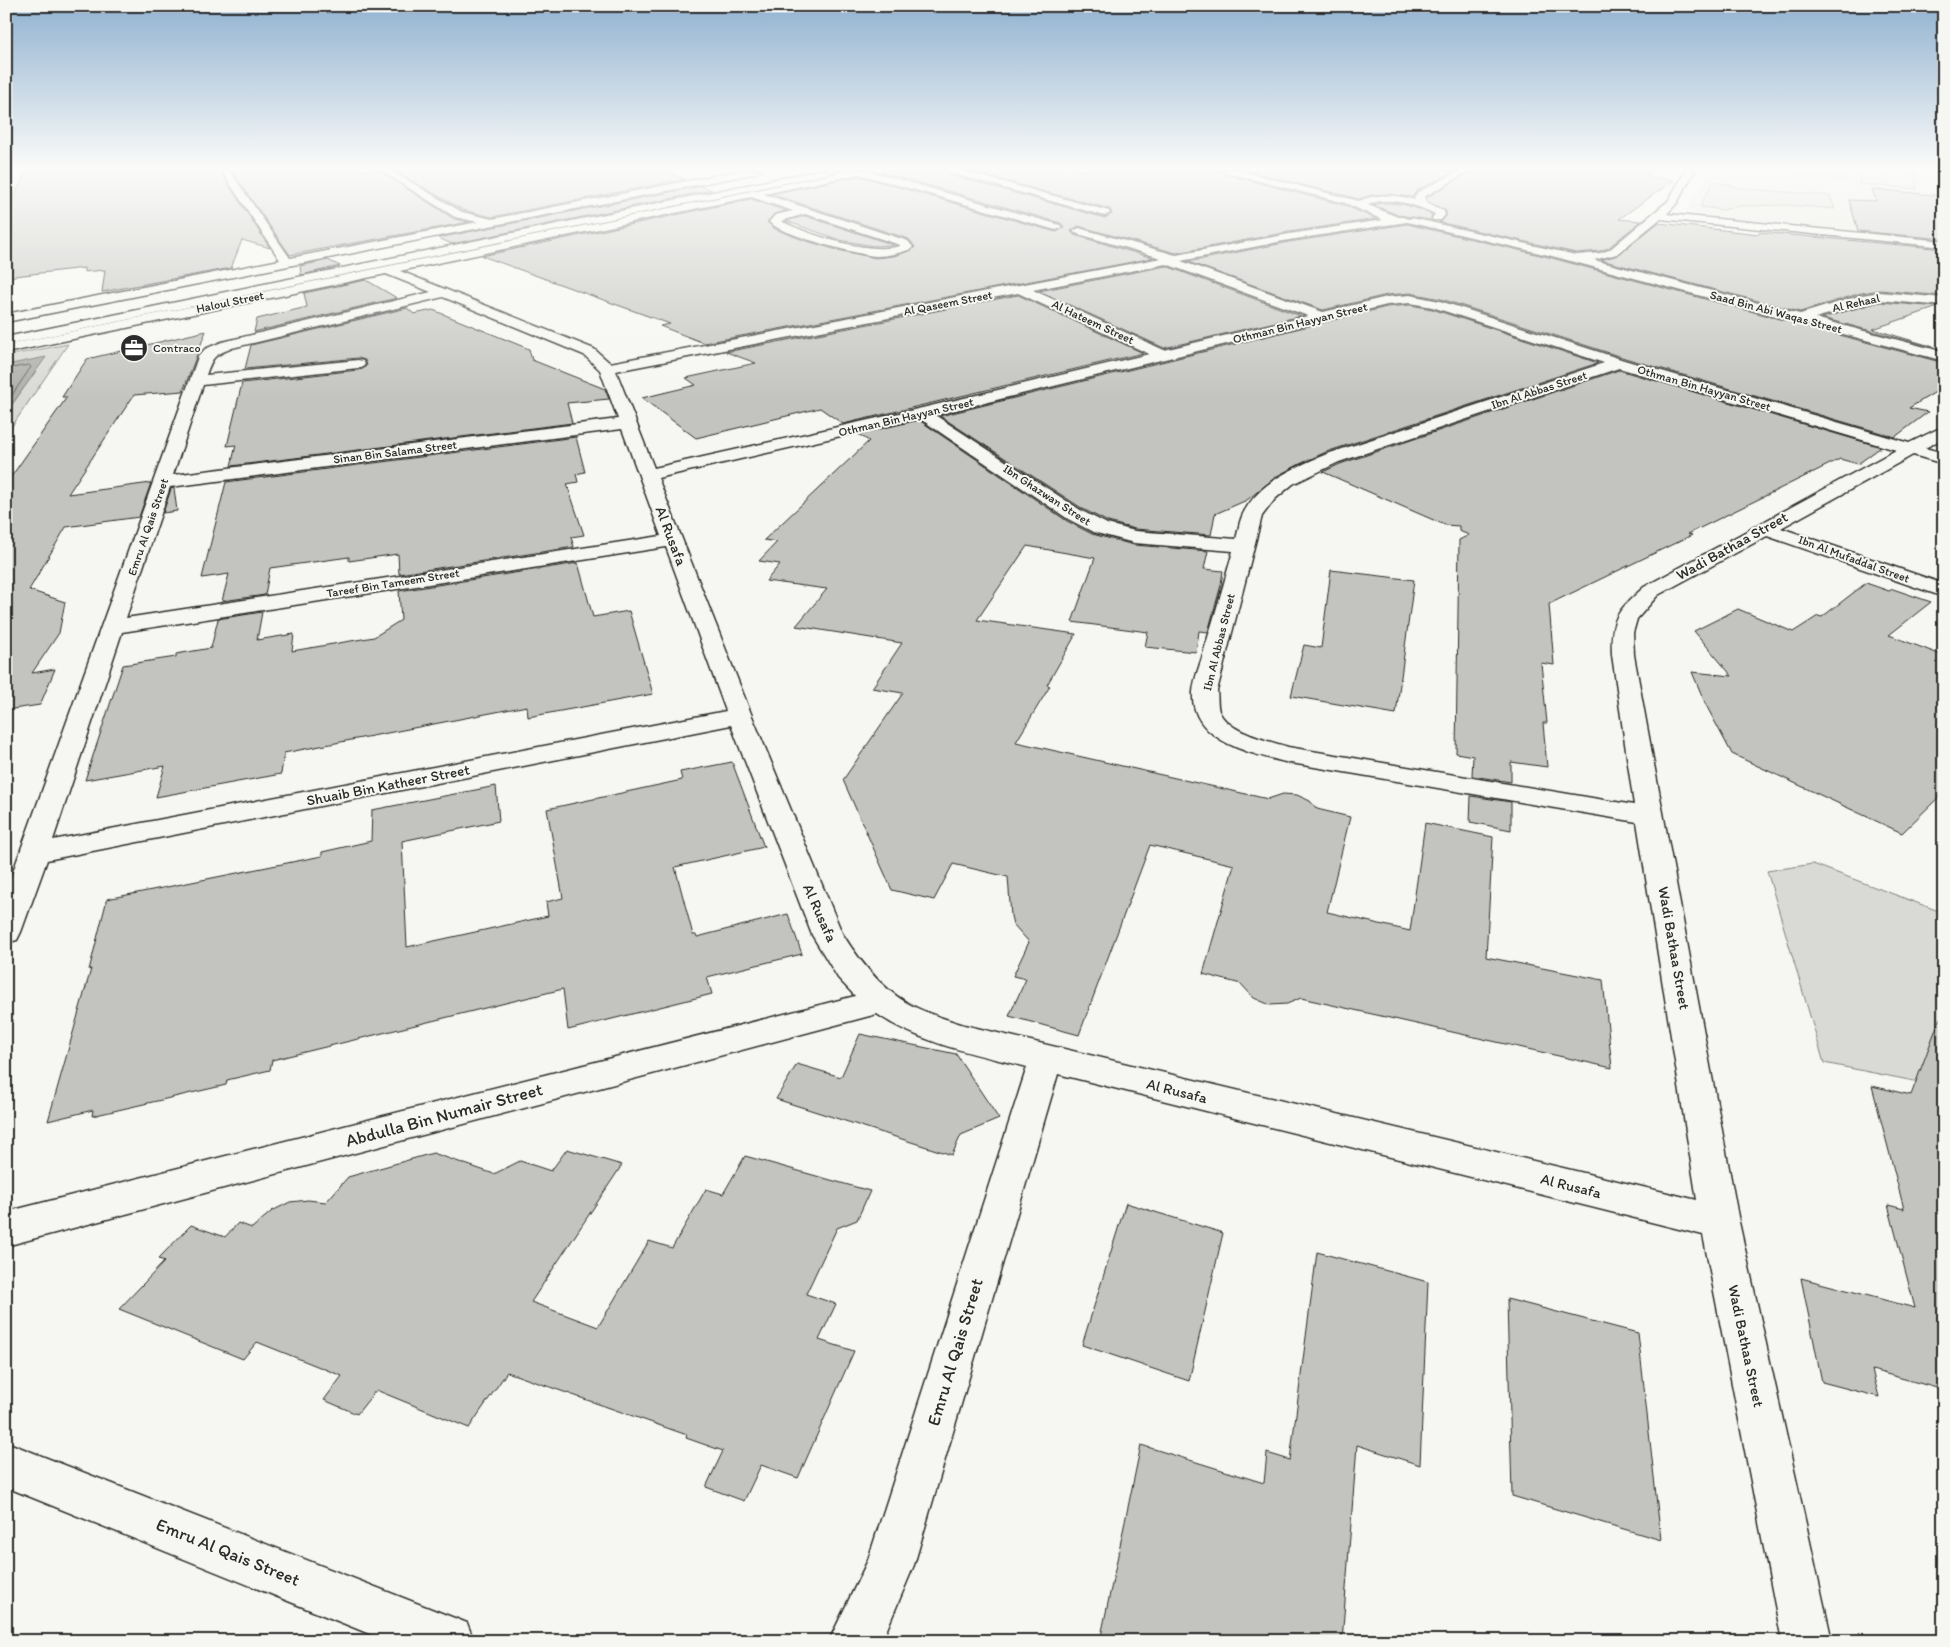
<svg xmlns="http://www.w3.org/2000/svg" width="1950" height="1647" viewBox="0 0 1950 1647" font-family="Itim,sans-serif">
<rect width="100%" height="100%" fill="#f6f6f2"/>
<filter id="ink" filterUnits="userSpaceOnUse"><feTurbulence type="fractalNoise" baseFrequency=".02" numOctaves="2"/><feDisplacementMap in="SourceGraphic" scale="10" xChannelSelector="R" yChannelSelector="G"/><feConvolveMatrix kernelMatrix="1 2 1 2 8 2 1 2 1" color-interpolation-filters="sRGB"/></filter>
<g filter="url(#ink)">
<!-- built -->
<polygon fill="#e7e7e3" points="1709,170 1944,170 1944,239 1707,216 1687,210"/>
<!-- green -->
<g fill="#d9d9d5" stroke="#828280">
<polygon points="1797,170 1847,170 1846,180 1796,175"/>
<polygon points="1860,170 1915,172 1917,189 1859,184"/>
<polygon points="1713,181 1741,188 1830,196 1835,209 1787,205 1738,206 1724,210 1700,207"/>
<polygon points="68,344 6,435 6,356"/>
<polygon points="1813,864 1944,913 1944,1087 1824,1063 1767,871"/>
</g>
<!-- water -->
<polygon fill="#aeaeab" stroke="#7a7a78" points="46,357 6,413 6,365"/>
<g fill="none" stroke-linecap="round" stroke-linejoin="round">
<!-- shore -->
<polyline stroke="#5f5f5e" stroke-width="1" points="6,369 29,365 31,367 6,404"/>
</g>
<!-- building -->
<g fill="#c3c3c0" stroke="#2b2b2b">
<polygon points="59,170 219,170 270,248 242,240 231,268 102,292 105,270 84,272 84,268 6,277 6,197 14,197 25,173"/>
<polygon points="231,170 378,170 454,219 469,222 290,255"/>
<polygon points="393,170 661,170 685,179 492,217 463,210"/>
<polygon points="896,170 943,170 946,174 1105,218 1112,214 1110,209 965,170 1221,170 1224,174 1344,205 1376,219 1289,232 1176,253 1078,226 1071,231 1074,235 1153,258 704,343 660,326 670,324 482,256 751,199 786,211 774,214 767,222 775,229 803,240 837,250 876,258 894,256 912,250 915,247 909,239 771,194 859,176 1052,231 1057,232 1064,227 1061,223 881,172"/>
<polygon points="1243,170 1458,170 1417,190 1412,197 1387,194 1372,195 1359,199"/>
<polygon points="1473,170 1655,170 1645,176 1674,180 1619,219 1641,221 1608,248 1600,251 1576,253 1438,222 1442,221 1446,216 1446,211 1428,202 1426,198"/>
<polygon points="701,186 712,190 452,244 438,238"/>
<polygon points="1872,189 1944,196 1944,239 1858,231 1849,200 1876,201"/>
<polygon points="1384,203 1402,204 1419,209 1432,215 1431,220 1398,215 1373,205"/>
<polygon points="805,216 894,245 873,246 840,240 786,221"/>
<polygon points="1658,223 1759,234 1759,232 1944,249 1944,296 1880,290 1861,293 1800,312 1601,260 1618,255"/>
<polygon points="1407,224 1548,257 1944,363 1944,387 1909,408 1928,412 1895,437 1625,358 1441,299 1410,293 1387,295 1323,310 1188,262 1289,242"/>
<polygon points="328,260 340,266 301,275 300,266"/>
<polygon points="1166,266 1301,316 1164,348 1039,291"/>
<polygon points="366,280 397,298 254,332 257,319 307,307 304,293"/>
<polygon points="1018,295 1143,353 843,424 820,408 696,438 642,398 696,385 686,378 756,363 726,352"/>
<polygon points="1880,302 1938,307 1873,329 1944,350 1822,318"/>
<polygon points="1410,305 1432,309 1598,363 1326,452 1302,463 1277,476 1247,500 1215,514 1211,535 1135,529 1108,522 1083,509 940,416 1387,307"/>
<polygon points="407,308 414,314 433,310 529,349 532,360 605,389 609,399 567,403 572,423 231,466 236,445 227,446 242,383 358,370 363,369 367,365 365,360 358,358 245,369 251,345"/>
<polygon points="206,331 183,391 134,395 68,494 151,483 139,517 66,527 29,590 65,602 59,633 32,673 55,669 40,705 6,710 6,484 67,397 62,397 87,359"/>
<polygon points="1619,370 1881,447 1858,464 1840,459 1688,534 1692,535 1549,604 1554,665 1541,663 1547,723 1543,723 1547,767 1511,762 1511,782 1472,776 1473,756 1456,753 1459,540 1469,535 1459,531 1459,526 1445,525 1323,472 1340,464"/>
<polygon points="919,420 1067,521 1092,534 1134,545 1208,551 1204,569 1223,571 1221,585 1208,632 1199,631 1196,652 1145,647 1148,632 1072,622 1095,558 1027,546 977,620 1076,634 1047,685 1050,686 1016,742 1268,799 1283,794 1297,795 1310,801 1317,809 1350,817 1327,912 1410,931 1425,823 1493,837 1486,957 1603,980 1612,1068 1301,998 1287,1004 1270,1005 1254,998 1241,984 1203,974 1234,865 1150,845 1079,1035 1009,1016 1026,979 1013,976 1029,942 1013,924 1011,916 1008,877 953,864 934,900 892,890 843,780 903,693 872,688 902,643 796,626 827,589 766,581 780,564 759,561 777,542 764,540 869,441 858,434"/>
<polygon points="576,437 585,472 576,474 578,482 567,484 584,535 571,537 574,547 399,574 398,554 349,561 349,557 270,568 265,595 222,601 229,574 202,578 226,482"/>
<polygon points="174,488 177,511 163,513 171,489"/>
<polygon points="578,563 593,617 629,611 653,694 528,717 527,706 284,753 281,774 156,797 165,766 85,780 123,665 176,657 176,654 211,648 218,619 262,612 257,640 294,634 292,651 374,637 401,620 399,591"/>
<polygon points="1331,570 1414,580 1396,714 1291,696 1304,645 1321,648"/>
<polygon points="1866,583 1889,591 1893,589 1931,602 1889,635 1944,656 1944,792 1902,833 1732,754 1706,705 1692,672 1732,676 1694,631 1738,609 1793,632 1818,616 1822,617"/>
<polygon points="732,762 764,847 675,867 693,935 696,935 697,937 788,914 802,954 707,977 712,994 568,1030 563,989 272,1060 270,1070 227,1080 226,1085 92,1116 93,1110 48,1121 91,969 89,970 107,899 322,856 322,852 371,841 372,810 496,786 499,821 402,841 407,947 548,916 546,902 563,898 547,809 682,780 680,772"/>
<polygon points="1471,796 1511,802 1511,830 1470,822"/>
<polygon points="1940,1018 1944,1018 1944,1390 1872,1370 1879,1397 1822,1382 1801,1278 1915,1308 1888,1205 1904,1209 1872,1086 1911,1095"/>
<polygon points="860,1034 956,1054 999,1119 961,1135 952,1155 776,1099 797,1064 841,1077"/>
<polygon points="567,1149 622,1165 531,1302 598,1327 649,1241 672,1248 706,1189 723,1194 745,1156 870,1191 857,1220 837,1228 806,1294 836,1304 819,1340 854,1351 798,1478 761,1465 744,1501 706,1487 723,1451 686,1438 687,1435 507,1372 469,1428 376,1390 357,1414 324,1400 342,1376 257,1342 243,1359 119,1309 165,1261 158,1259 191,1225 225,1237 238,1223 252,1228 272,1211 290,1202 308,1200 326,1202 348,1177 433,1153 494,1174 520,1161 551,1171"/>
<polygon points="1126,1203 1223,1233 1189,1381 1082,1345"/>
<polygon points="1317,1252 1428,1282 1420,1465 1357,1445 1342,1641 1100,1641 1141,1445 1264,1483 1267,1453 1290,1460"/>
<polygon points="1507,1299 1638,1333 1661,1540 1512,1496"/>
</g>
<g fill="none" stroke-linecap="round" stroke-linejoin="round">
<!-- minor casing -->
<g stroke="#2b2b2b" stroke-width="3">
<g id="minor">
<polygon points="221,170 229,170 290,258 478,222 455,217 380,170 390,170 462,212 492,219 744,170 762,170 757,173 6,322 6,314 280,260"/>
<path d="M853,170H869V171L1060,225L1062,227L1056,230L1052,229L859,174L764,194L908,241L913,247L911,249C900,253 888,256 876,256C859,255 780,234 769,222L775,215L793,211L751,197L400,271L594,349L610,363L1161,258L1075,233L1073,231L1079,228L1176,255L1289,234L1383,220L1345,203L1224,172L1223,170H1237L1359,201C1377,193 1397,195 1415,200L1414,197L1418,192L1461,170H1471L1424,197L1427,203L1444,211L1445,215L1441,220H1433L1432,218L1435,214C1416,205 1388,195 1368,205L1398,217H1403L1408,219L1412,218L1576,255L1600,253L1609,250L1668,201L1686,170H1695L1677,203L1667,214L1944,241V247L1660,219L1617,254L1594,260L1800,314L1862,295L1880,292L1944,298V306L1880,300L1815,318L1944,352V361L1548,255L1407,222L1289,240L1181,261L1323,312L1387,297L1410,295L1440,301L1624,360L1909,443L1944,426V438L1925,448L1944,453V464L1913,455L1781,528L1944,584V597L1767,536L1658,595L1637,619L1633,633L1634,655L1651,748L1739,1222L1832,1641H1782L1703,1235L1058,1074L914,1565L882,1641H829L868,1560L1027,1067C976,1054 921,1044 877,1014L6,1246V1212L855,996L838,978L812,935L731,725L47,860L21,932L17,940L6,943V891L198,357L205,349L222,342L431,292L386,274L6,353V345ZM805,214L900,245V246C869,255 810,235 781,221ZM1166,264L1308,316L1164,350L1033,290ZM1018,293L1149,354L922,408L654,468L616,371ZM443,297L584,355L600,370L618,419L173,475L203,385L358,368L363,367L365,364L363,361L358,360L206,375C213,356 213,356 232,348ZM1410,303L1432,307L1604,363L1327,454C1295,467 1257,483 1242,516C1239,523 1238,532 1236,539L1135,531L1107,524L1082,511L935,415L1387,305ZM1619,368L1896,450L1644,587C1617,611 1610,619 1612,655L1634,805L1288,747C1269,741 1227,732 1219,711C1217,705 1218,697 1217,691L1262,516L1275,499L1293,484L1339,462ZM919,418L1068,519L1093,532L1134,543L1233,551C1224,583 1215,615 1205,647C1202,661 1194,677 1193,692C1190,740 1249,753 1285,762L1637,822L1697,1200L964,1025C948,1020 932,1015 917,1008C884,993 860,962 842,933L752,716L658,478ZM622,429L661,536L126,618L170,487ZM666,547L726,711L53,840L122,632Z"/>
<polygon points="945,170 959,170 1109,211 1110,213 1105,216 1101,215 947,172"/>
<polygon points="6,1442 467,1623 474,1641 387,1641 6,1487"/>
</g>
</g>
<!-- major casing -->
<g stroke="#2b2b2b" stroke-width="3">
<polygon id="major" points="820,170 837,170 832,173 6,345 6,337"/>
</g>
<!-- minor -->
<use href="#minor" fill="#f6f6f2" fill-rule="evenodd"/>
<!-- major -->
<use href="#major" fill="#f6f6f2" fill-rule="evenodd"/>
</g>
</g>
<!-- sky -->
<linearGradient id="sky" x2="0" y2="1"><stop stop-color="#91b2d0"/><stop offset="0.42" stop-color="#fbfbf9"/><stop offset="1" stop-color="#fbfbf9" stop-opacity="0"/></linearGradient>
<rect width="1950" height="400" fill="url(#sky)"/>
<!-- icons -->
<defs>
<g id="office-disc" transform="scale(1.4375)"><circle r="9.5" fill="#2b2b2b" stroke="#f6f6f2"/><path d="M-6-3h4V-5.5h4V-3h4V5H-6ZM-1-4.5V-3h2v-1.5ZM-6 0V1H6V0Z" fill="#fff"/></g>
</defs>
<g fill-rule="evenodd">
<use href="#office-disc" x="134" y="348"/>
</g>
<g text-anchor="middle" stroke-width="4" stroke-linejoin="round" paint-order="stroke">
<!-- far-street labels -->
<g font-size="12" fill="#2b2b2b" stroke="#f6f6f2">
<text transform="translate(230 302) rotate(-12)" y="4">Haloul Street</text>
<text transform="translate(948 303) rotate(-11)" y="4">Al Qaseem Street</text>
<text transform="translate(1856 303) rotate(-13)" y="4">Al Rehaal</text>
<text transform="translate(1776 312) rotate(15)" y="4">Saad Bin Abi Waqas Street</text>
<text transform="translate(1093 322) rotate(25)" y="4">Al Hateem Street</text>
<text transform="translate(1300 323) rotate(-14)" y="4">Othman Bin Hayyan Street</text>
<text transform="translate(1704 388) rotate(16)" y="4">Othman Bin Hayyan Street</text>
<text transform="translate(1539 390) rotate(-18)" y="4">Ibn Al Abbas Street</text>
<text transform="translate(906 417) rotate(-13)" y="4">Othman Bin Hayyan Street</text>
<text transform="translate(395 452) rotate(-7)" y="4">Sinan Bin Salama Street</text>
<text transform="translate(1047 495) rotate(33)" y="4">Ibn Ghazwan Street</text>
<text transform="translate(148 527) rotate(-71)" y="4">Emru Al Qais Street</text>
<text transform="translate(1854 559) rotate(20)" y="4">Ibn Al Mufaddal Street</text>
<text transform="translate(393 583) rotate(-9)" y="4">Tareef Bin Tameem Street</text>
<text transform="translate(1219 642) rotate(-76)" y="4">Ibn Al Abbas Street</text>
</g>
<!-- far-poi labels -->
<g font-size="12" fill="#2b2b2b" stroke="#f6f6f2" text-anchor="start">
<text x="153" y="352">Contraco</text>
</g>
<!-- street labels -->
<g font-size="15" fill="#2b2b2b" stroke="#f6f6f2">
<text transform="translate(671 536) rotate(69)" y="5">Al Rusafa</text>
<text transform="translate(1732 546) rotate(-29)" y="5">Wadi Bathaa Street</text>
<text transform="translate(388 785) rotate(-11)" y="5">Shuaib Bin Katheer Street</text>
<text transform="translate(820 913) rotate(66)" y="5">Al Rusafa</text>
<text transform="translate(1674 948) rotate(80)" y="5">Wadi Bathaa Street</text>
<text transform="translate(1177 1091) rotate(14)" y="5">Al Rusafa</text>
<text transform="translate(1571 1186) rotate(14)" y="5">Al Rusafa</text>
<text transform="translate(1746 1346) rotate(78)" y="5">Wadi Bathaa Street</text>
</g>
<!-- near-street labels -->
<g font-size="18" fill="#2b2b2b" stroke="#f6f6f2">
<text transform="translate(444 1115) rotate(-15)" y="6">Abdulla Bin Numair Street</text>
<text transform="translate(955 1352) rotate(-73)" y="6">Emru Al Qais Street</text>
<text transform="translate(228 1552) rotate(22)" y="6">Emru Al Qais Street</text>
</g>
</g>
<!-- margin -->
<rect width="1950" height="1647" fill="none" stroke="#f6f6f2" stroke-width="25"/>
<rect x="12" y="12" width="1925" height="1622" fill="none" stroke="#2b2b2b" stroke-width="2" filter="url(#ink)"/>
</svg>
